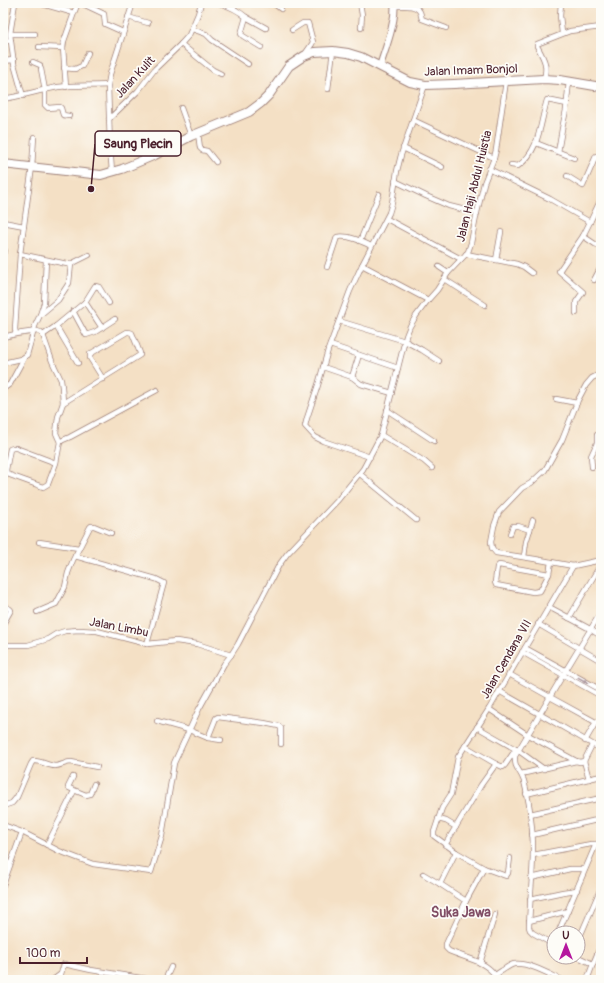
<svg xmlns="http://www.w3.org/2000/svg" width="604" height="983" viewBox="0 0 604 983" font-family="Pangolin,sans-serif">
<rect width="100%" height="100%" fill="#fdfcf7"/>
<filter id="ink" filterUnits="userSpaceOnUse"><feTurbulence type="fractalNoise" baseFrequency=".025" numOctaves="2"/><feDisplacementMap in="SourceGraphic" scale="8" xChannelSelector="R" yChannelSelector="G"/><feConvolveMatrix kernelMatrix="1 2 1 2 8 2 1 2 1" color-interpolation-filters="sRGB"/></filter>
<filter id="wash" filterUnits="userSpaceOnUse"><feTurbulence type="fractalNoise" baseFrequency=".012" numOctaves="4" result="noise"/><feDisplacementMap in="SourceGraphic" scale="16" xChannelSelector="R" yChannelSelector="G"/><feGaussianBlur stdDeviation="0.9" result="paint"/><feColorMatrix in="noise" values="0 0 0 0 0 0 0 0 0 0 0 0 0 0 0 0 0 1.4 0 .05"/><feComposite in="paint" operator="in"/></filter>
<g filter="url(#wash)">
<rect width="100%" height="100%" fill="#f4e0c5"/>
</g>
<g filter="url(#ink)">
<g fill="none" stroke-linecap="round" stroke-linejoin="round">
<!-- minor casing -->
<g stroke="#9f8078" stroke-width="6">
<g id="minor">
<polyline points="15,3 10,34 14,64 23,96"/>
<polyline points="39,3 74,13 78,3"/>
<polyline points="81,3 102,13 104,14 105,24 123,32"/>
<path d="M219,3C229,6 238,10 246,17L241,34L243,36L261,47"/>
<polyline points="273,3 281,9"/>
<polyline points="360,3 362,15 361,28"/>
<polyline points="561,3 560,16 562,33"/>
<path d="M395,6C403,6 416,4 420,12C421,14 421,17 422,19L446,28"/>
<polyline points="128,17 148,23"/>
<polyline points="246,17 266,28"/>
<polyline points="192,29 206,34 212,40 248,64"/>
<polyline points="292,30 303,23 308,23 313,42 312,44 305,54"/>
<polyline points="10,34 35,34"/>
<polyline points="3,40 11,41"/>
<polyline points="181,44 213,70 221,74"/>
<polyline points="39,47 63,48 66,87"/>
<polyline points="63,48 64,41 74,13"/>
<polyline points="3,61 14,60"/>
<polyline points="33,62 40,65"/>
<polyline points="64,68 75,69 82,66 88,53"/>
<polyline points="41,69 45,90 45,105 48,108 60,107 61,108 63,115 69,116"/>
<path d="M544,79C548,65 544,59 537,46V44L570,31L601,27"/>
<polyline points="328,89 333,51"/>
<path d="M3,99C22,96 40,90 58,87C74,85 92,86 108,85"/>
<polyline points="181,108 191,136"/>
<polyline points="109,119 138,91 155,69 181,44 189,35 198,14 201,3"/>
<polyline points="413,120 494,158"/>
<polyline points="198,133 200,148 202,150 207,151 216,162"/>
<polyline points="34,137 32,167 20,254 15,329 16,334 37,331 40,332 43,335"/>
<polyline points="536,143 574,158"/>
<polyline points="403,148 442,167"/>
<polyline points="558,152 562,129 566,110 569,81"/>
<path d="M511,165L518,166C540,151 540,123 547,100L567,104"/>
<polyline points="489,169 550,199 590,222"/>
<polyline points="112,172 110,146 108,85 110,74 133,3"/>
<polyline points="567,176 583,186 596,156 601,156"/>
<polyline points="395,181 426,196 449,206 477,213"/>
<polyline points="387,219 461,259"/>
<polyline points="3,222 24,226"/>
<polyline points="583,236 595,244 601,246"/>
<polyline points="360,241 379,194"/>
<polyline points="3,251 5,251"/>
<polyline points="20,254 67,264 71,264 89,255"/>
<polyline points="466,254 517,264 524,267 532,273"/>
<polyline points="496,260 501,232"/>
<polyline points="362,265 428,300"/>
<path d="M327,267L337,237C349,235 361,241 371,246"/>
<polyline points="439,267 448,273"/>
<polyline points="444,279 485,305"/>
<polyline points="594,280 601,267"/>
<polyline points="85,302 102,328"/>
<polyline points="73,311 86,335 95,332 115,319"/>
<polyline points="576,313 576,302 583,292 559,271 583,236 590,222 601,199"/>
<polyline points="40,315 58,300 69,283 71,264"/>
<polyline points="339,321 405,341 422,350 439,361"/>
<polyline points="56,326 78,363"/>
<polyline points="43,335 52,361 61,380 62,387 63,403 58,417 56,433 60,442 63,440 70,437 157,390"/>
<polyline points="43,335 56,326 85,302 95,286 99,287 109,303"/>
<polyline points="3,337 16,334"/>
<polyline points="330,345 398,368"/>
<polyline points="3,363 21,359 27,355 35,326 40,315 44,303 46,260"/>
<polyline points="323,367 352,377 361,384 392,393"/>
<polyline points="601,376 596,376 592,378 586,385 578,400 562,440 545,470 531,483 522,488 499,512 494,526 491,542 492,548 496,553 535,559 573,566 601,560"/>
<polyline points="352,377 359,355"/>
<polyline points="3,389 10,384 24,358"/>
<polyline points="556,399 577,403"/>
<polyline points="63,403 140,355 140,353 132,333 129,332 127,332 90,354 90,358 103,379"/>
<polyline points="387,410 434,441"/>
<polyline points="381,435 424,461 432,468"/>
<polyline points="597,443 597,435"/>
<polyline points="370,457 323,441 315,437 305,426 307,418 318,385 328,350 350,291 362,265 389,213 392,203 397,171 401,155 425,85"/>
<polyline points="56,463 16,448 13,448 10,449 6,470 7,474 43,487 48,484 56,463 60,442"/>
<polyline points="592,467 591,456 597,443 601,444"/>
<polyline points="360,474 416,520"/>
<polyline points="510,534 513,526 518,526 530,530"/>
<polyline points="39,542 79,548"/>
<polyline points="75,556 156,579 164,583 147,644"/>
<polyline points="524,557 526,542 533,520"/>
<polyline points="549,574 499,565 497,567 495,582 496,585 533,592 540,591 549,574 551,562"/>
<polyline points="3,605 10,609 11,610 3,624"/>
<polyline points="549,607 590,629 601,636"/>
<polyline points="37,612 56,604 65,587 68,573 73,560 90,527 91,526 94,526 111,533"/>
<polyline points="569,618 601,564"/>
<polyline points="538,624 601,661"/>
<polyline points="3,645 28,645 48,639 56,634 65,631 79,630 97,631 147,644 176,641 197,644 231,655"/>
<polyline points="525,648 601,690"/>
<polyline points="522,652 601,696"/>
<polyline points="509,674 550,697 601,725"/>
<polyline points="499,691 601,749"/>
<polyline points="489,709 528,735 576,761 580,762 584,761 592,745"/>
<polyline points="157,721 189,730 208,738 216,718 218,717 264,723 279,726 281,728 281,744"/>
<polyline points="477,727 519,751 544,769"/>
<polyline points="208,738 221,740"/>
<polyline points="585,741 596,722"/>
<polyline points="465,746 496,764 503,767 505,765 516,749"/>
<polyline points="584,761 589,779"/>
<polyline points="521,774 576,761"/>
<polyline points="73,777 68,787 69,788 86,795 90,794 94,784"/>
<polyline points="526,794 601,776"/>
<path d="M3,806L12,803L17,797L31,764L33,761C41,760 47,766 55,766C61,766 65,762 71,762L97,767"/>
<polyline points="530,814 601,798"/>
<polyline points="438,819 446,821 456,827"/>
<polyline points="3,825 22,832 59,851 93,864 151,872 162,836 174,763 199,709 224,664 231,655 238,644 279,565 287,554 337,501 363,469 381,435 406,336 410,326 416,316 428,300 437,290 448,273 468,252 471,243 476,217 484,183 494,158 496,150 506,81"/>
<polyline points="532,835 601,819"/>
<polyline points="47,845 74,791"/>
<polyline points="445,845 481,785 496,764"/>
<polyline points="456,852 434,836 434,832 442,808 451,794 458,757 489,709 573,566"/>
<polyline points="533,855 591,844 596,844"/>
<polyline points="3,861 10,864"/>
<polyline points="423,874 440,884 466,901"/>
<polyline points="531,878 570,869 585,869"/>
<polyline points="440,884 456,852 484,868"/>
<polyline points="3,885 22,832"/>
<polyline points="530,899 563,892 577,890"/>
<polyline points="529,921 568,911"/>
<polyline points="558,933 596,844 601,846"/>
<polyline points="578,941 601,888"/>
<path d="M554,945L533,933L530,930L529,927C530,891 536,855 531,820C530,807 527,793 524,781C520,769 514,769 515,756L563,675L601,612"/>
<polyline points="578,957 593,964"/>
<polyline points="480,963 495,914"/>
<path d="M495,975C484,960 465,958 449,951L446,948V944L466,901L484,868L506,876L508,873L510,858"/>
<polyline points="53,980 61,974 64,964 91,970 153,980"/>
<polyline points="165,980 171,967"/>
<path d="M491,980C494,975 498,973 503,970C506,968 510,965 514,964C528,962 549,974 562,980"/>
<polyline points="587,980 593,964 601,945"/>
</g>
</g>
<!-- tertiary casing -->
<g stroke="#9f8078" stroke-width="8">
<path id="tertiary" d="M380,66C385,50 397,19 394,3"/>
</g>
<!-- trunk casing -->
<g stroke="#9f8078" stroke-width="10">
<polyline id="trunk" points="3,164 101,175 122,169 155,155 191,136 249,112 261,103 269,95 289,66 304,56 314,52 333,51 348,53 361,57 410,82 425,85 454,84 544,79 560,80 601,87"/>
</g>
<!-- minor -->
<use href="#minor" stroke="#fff" stroke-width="4.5"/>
<!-- tertiary -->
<use href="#tertiary" stroke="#fff" stroke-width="6"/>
<!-- trunk -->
<use href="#trunk" stroke="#fff" stroke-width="8"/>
</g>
<!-- one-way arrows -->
<defs><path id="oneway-solid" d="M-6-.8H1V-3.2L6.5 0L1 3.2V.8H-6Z"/></defs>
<use fill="#ae9aa0" href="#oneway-solid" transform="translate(583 680) rotate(29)"/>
</g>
<g text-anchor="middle" stroke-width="3.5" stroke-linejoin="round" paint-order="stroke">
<!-- street labels -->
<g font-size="12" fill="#4a1f2b" stroke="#fdfcf7">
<text transform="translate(471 70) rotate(-2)" y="4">Jalan Imam Bonjol</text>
<text transform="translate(135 77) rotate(-47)" y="4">Jalan Kulit</text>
<text transform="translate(474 186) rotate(-76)" y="4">Jalan Haji Abdul Huistia</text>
<text transform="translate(119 627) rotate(11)" y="4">Jalan Limbu</text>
<text transform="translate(506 659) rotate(-60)" y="4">Jalan Cendana VII</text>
</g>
<!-- quarter labels -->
<g font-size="14" font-weight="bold" fill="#814e65" stroke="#fdfcf7">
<text x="461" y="917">Suka Jawa</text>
</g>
</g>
<!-- callouts -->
<path fill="none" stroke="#4a1f2b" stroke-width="1.5" d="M91 189L95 144"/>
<circle fill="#4a1f2b" stroke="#fdfcf7" stroke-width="1.5" cx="91" cy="189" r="4"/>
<rect fill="#fdfcf7" stroke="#4a1f2b" stroke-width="1.5" x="95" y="131" width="86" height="25" rx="4"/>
<g font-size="13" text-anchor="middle" font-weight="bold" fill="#4a1f2b">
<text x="138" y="148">Saung Plecin</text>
</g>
<!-- margin -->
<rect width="604" height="983" fill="none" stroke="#fdfcf7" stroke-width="16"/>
<!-- north arrow -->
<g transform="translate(566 945)"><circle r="19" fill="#fdfcf7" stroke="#b5a4a5"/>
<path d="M0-3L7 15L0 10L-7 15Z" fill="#b5179e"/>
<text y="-6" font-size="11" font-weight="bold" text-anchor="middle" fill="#4a1f2b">U</text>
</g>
<!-- scale -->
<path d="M20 957v6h67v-6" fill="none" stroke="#4a1f2b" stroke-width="2"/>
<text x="26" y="957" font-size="12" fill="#4a1f2b" stroke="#fdfcf7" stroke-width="3" paint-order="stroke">100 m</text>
</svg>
